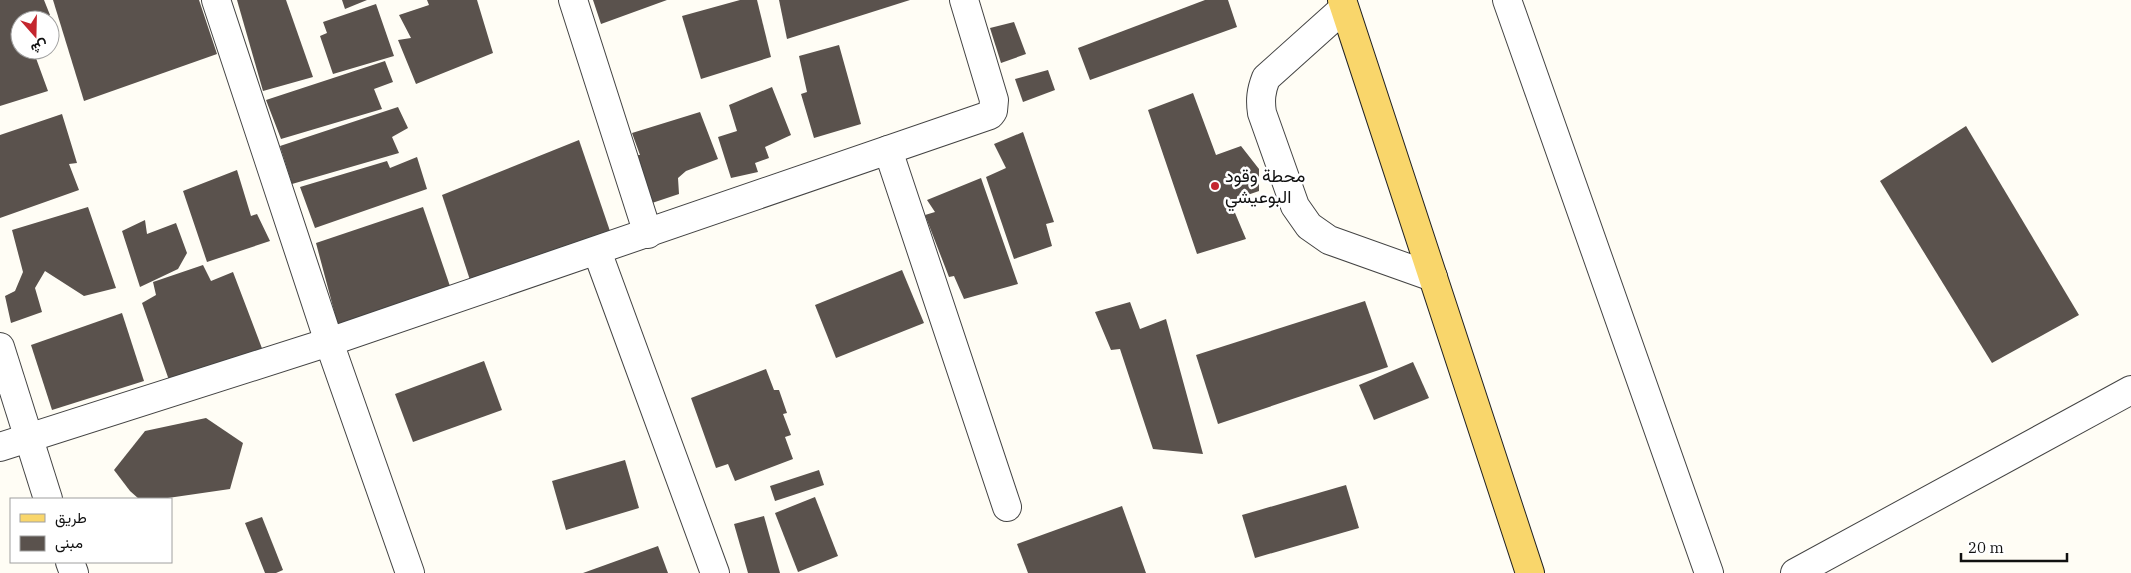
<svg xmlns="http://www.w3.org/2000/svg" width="2131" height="573" viewBox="0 0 2131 573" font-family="'IBM Plex Serif',Vazirmatn,serif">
<rect width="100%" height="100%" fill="#fffdf5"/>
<!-- building -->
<g fill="#5a524d">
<polygon points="0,0 44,0 50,15 41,20 20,20 20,50 33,50 48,91 0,106"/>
<polygon points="53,0 199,0 217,54 84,101"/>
<polygon points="237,0 286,0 313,77 263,91"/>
<polygon points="342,0 367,0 345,9"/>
<polygon points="427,0 477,0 493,53 416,84 398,40 411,38 399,15 429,5"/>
<polygon points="593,0 667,0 601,24"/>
<polygon points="740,0 757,0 771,57 701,79 682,16"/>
<polygon points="779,0 910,0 787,39"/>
<polygon points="1205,0 1228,0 1237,27 1090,80 1078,48"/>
<polygon points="376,4 394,56 333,74 320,36 327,33 323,22"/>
<polygon points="1014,22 1026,54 1001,63 990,28"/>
<polygon points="839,45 861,124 814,138 801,94 807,92 799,56"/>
<polygon points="385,61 393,82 374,89 382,109 281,139 266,100"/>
<polygon points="1048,70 1055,90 1023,102 1015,79"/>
<polygon points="772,87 791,135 765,147 769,158 755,163 758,172 731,178 718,137 737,131 729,105"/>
<polygon points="1193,93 1216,155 1241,146 1259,169 1259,191 1230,201 1246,239 1197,254 1148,110"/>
<polygon points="398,107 408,128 392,137 399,153 292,184 280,146"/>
<polygon points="700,112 718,159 686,171 678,178 679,194 646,205 632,155 640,155 632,133"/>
<polygon points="62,114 77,163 69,164 79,190 0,218 0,135"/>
<polygon points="1966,126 2079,315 1992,363 1880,181"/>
<polygon points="1023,132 1054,222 1046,224 1052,246 1014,259 986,177 1006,168 994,144"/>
<polygon points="579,140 612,237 471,283 442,195"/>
<polygon points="417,157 427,189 315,228 300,187 387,161 390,168"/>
<polygon points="237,170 251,216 257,214 270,241 207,262 183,191"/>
<polygon points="981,178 1018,284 964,299 954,276 949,277 925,215 935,212 927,200"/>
<polygon points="88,207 116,288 84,296 45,271 35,288 42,312 11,323 5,296 15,291 23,272 12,230"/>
<polygon points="423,207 453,295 340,333 316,243"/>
<polygon points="145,220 147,234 176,223 187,253 178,269 140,287 122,231"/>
<polygon points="203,265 211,281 233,272 263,351 170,383 142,303 156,295 153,282"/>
<polygon points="902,270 924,323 836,358 815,305"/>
<polygon points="1365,301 1388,367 1218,424 1196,355"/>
<polygon points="1130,302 1140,329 1166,319 1203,454 1153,449 1120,349 1111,350 1095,312"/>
<polygon points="122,313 144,381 52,410 31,345"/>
<polygon points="484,361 502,410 413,442 395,394"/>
<polygon points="1413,362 1429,398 1374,420 1359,385"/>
<polygon points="766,369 774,390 779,390 787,413 783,414 791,435 785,437 793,459 735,481 728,464 716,468 691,398"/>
<polygon points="206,418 243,443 230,489 161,499 139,499 130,491 114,470 145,431"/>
<polygon points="625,460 639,508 566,530 552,481"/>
<polygon points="819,470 824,485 775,501 770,486"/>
<polygon points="1346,485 1359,528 1255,558 1242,515"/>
<polygon points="815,497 838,556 798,572 775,513"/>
<polygon points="1122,506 1146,573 1028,573 1017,544"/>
<polygon points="764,516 780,573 748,573 734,524"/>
<polygon points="262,517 283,570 276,573 265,573 245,523"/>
<polygon points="658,546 668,573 583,573"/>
</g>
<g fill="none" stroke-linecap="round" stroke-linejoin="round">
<!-- minor casing -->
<g stroke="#444" stroke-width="30">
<g id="minor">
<polyline points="216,0 329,342 410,573"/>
<polyline points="573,0 648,234"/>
<polyline points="1507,0 1709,573"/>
<path d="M1344,8L1266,78C1261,91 1260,100 1262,113L1295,206L1309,226L1329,240L1433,277"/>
<polyline points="888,150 1007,507"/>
<polyline points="597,251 715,573"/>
<polyline points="0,347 48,499"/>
<polyline points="0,447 329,342 990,115 993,111 994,100 964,0"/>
<polyline points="70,562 74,573"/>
<polyline points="1795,573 2131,390"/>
</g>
</g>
<!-- major casing -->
<g stroke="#222" stroke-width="30">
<polyline id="major" points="1342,0 1530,573"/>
</g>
<!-- minor -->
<use href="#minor" stroke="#fff" stroke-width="28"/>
<!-- major -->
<use href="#major" stroke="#f9d66b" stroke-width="28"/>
</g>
<!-- markers -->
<circle fill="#c4262e" stroke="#fff" stroke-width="2" cx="1215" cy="186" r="5"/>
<g text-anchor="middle" stroke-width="5" stroke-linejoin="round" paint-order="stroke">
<!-- poi labels -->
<g font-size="18" fill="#111" stroke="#fff" text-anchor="start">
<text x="1225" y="182">محطة وقود<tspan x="1225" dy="21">البوعيشي</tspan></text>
</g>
</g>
<!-- legend -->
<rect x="10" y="498" width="162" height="65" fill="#ffffff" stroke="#a0a0a0"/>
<rect x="20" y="514" width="25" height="8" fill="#f9d66b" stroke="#a0a0a0"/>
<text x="55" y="523" font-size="15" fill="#111111">طريق</text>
<rect x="20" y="536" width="25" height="15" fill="#5a524d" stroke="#a0a0a0"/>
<text x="55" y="548" font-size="15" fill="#111111">مبنى</text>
<!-- north arrow -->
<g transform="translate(35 35) rotate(160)"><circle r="24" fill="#ffffff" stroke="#a0a0a0"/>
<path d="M0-4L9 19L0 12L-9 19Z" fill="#c4262e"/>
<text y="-8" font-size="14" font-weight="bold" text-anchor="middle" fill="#111111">ش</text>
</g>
<!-- scale -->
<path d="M1961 553v8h106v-8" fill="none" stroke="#111111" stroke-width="2.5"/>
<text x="1968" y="553" font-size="15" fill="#111111" stroke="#ffffff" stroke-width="4" paint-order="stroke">20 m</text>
</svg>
